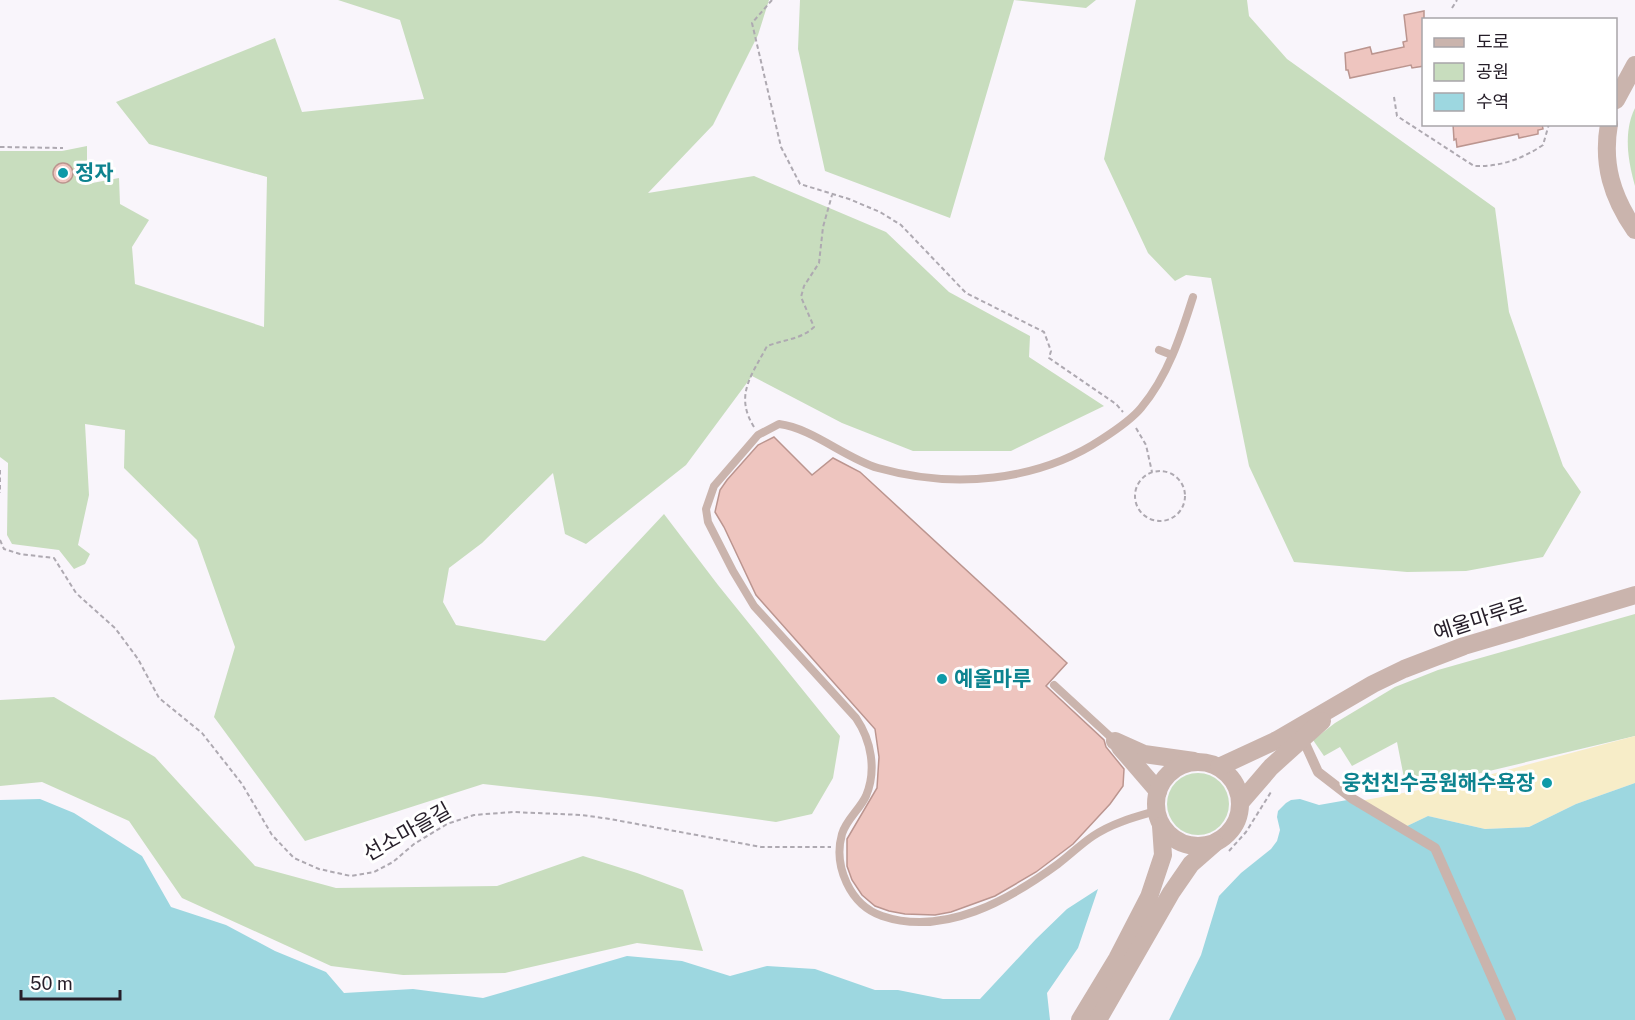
<svg xmlns="http://www.w3.org/2000/svg" width="1635" height="1020" viewBox="0 0 1635 1020" font-family="'Public Sans','Noto Sans KR',sans-serif">
<rect width="100%" height="100%" fill="#f9f5fb"/>
<!-- green -->
<g fill="#c8ddbe">
<polygon points="338,0 769,0 758,35 713,125 648,193 754,176 886,232 949,292 1030,336 1029,357 1104,406 1011,451 913,451 842,423 752,376 686,465 586,544 565,534 553,473 482,543 449,568 443,602 456,625 545,641 664,514 718,585 840,736 833,778 812,814 776,822 599,797 483,784 305,841 214,717 235,647 197,540 124,468 125,430 85,424 89,495 78,545 90,554 85,564 74,569 59,550 12,544 7,535 8,463 0,457 0,151 62,151 87,146 87,184 119,178 120,204 149,220 132,247 135,284 264,327 267,177 149,144 116,102 275,38 302,112 424,99 400,20"/>
<polygon points="800,0 1096,0 1086,8 1014,0 950,218 825,171 798,49"/>
<polygon points="1136,0 1247,0 1249,16 1287,59 1495,208 1509,312 1563,466 1581,492 1543,557 1466,571 1407,572 1294,562 1249,466 1211,278 1186,275 1175,281 1148,253 1104,159"/>
<path d="M1635,108V186C1628,161 1623,132 1635,108Z"/>
<polygon points="1635,614 1635,736 1464,777 1405,783 1397,742 1352,766 1340,747 1324,756 1313,740 1335,723 1395,687 1438,670"/>
<polygon points="54,697 155,757 255,866 336,888 497,886 583,856 637,873 683,890 703,951 637,943 505,973 403,975 331,966 182,898 129,821 42,782 0,786 0,700"/>
<circle cx="1198" cy="804" r="31"/>
</g>
<!-- sand -->
<polygon fill="#f7edc8" points="1635,736 1635,783 1576,804 1529,827 1485,829 1428,816 1405,827 1360,801 1462,782"/>
<!-- water -->
<g fill="#9dd7e0">
<polygon points="1635,783 1635,1020 1169,1020 1201,955 1219,896 1241,873 1271,849 1277,841 1280,830 1277,817 1278,811 1286,803 1291,800 1300,799 1319,805 1353,799 1405,827 1428,816 1485,829 1529,827 1576,804"/>
<polygon points="40,799 74,813 142,856 171,907 226,925 275,951 326,972 344,993 413,989 483,998 627,956 682,961 730,976 767,966 815,969 875,990 898,990 943,999 980,999 1036,939 1067,909 1098,889 1078,948 1047,993 1050,1020 0,1020 0,800"/>
</g>
<!-- building -->
<g fill="#eec5bf" stroke="#bb958f" stroke-width="1.5">
<polygon points="1424,11 1424,66 1412,68 1411,65 1350,78 1348,70 1346,70 1345,53 1370,47 1372,54 1404,47 1403,42 1407,41 1404,15"/>
<polygon points="1453,124 1542,124 1543,129 1538,130 1538,134 1519,138 1518,134 1457,147 1456,139 1454,140"/>
<circle cx="63" cy="173" r="10"/>
<polygon points="774,437 812,475 833,458 860,472 1067,663 1046,686 1104,740 1106,747 1124,769 1123,786 1110,804 1073,844 1036,872 995,896 951,912 935,915 905,914 889,911 875,906 862,895 852,880 847,866 847,839 877,788 879,757 875,729 756,595 724,527 715,512 720,490 727,480 758,445"/>
</g>
<g fill="none" stroke-linecap="round" stroke-linejoin="round">
<!-- path -->
<g stroke="#aea9b1" stroke-width="2" stroke-dasharray="4.5 3" stroke-linecap="butt">
<polyline points="772,0 752,23 781,147 800,184 849,199 880,212 901,225 966,293 1044,332 1051,351 1049,358 1116,404 1123,412"/>
<polyline points="1452,8 1457,0"/>
<path d="M1394,97L1397,116L1474,166C1500,167 1522,159 1543,145L1549,124"/>
<polyline points="0,147 63,148"/>
<path d="M754,427C734,395 752,375 767,346C783,340 802,339 814,327L801,297L804,286L819,263L823,227L832,195"/>
<polyline points="1136,428 1146,445 1152,472"/>
<polyline points="0,470 0,493"/>
<circle cx="1160" cy="496" r="25"/>
<polyline points="0,540 4,549 20,554 54,558 76,593 115,628 138,659 159,698 202,733 242,784 272,835 294,858 319,869 351,876 374,872 393,862 414,844 447,824 474,815 513,812 582,815 610,819 761,847 831,847"/>
<polyline points="1229,851 1246,832 1271,792"/>
</g>
<!-- service -->
<g stroke="#cab4ad" stroke-width="8">
<polyline points="1159,350 1172,355"/>
<polyline points="1054,685 1115,741"/>
<path d="M1156,811C1135,817 1112,823 1093,836C1081,844 1070,855 1058,864C1009,900 944,937 882,916C850,905 833,866 842,834C846,820 860,809 866,796C877,770 871,740 856,718L754,606L733,571L708,522L706,509L714,486L758,435L779,424C812,428 845,458 878,468C953,489 1037,482 1102,439C1116,430 1131,420 1141,408C1168,376 1181,335 1193,297"/>
</g>
<!-- pedestrian -->
<polyline stroke="#cab4ad" stroke-width="10" points="1303,739 1318,772 1353,799 1435,848 1511,1020"/>
<!-- tertiary -->
<g stroke="#cab4ad" stroke-width="18">
<polyline points="1616,100 1635,65"/>
<path d="M1609,124C1602,164 1612,197 1635,230"/>
<polyline points="1115,741 1144,754 1194,761"/>
<polyline points="1120,747 1158,791"/>
<circle cx="1198" cy="804" r="42"/>
<polyline points="1219,767 1277,740 1373,684 1404,669 1464,646 1635,595"/>
<polyline points="1240,803 1271,767 1322,721"/>
<polyline points="1080,1020 1117,959 1149,897 1163,855 1161,826"/>
<polyline points="1098,1020 1171,893 1191,864 1215,843"/>
</g>
</g>
<!-- markers -->
<g fill="#0f9aa8" stroke="#fff" stroke-width="2">
<circle cx="63" cy="173" r="6"/>
<circle cx="942" cy="679" r="6"/>
<circle cx="1547" cy="783" r="6"/>
</g>
<g text-anchor="middle" stroke-width="6" stroke-linejoin="round" paint-order="stroke">
<!-- culture labels -->
<g font-size="21" font-weight="bold" fill="#0d838f" stroke="#fff" text-anchor="start">
<text x="75" y="180">정자</text>
<text x="954" y="686">예울마루</text>
<text x="1535" y="790" text-anchor="end">웅천친수공원해수욕장</text>
</g>
<!-- street labels -->
<g font-size="21" fill="#261e29" stroke="#fff">
<text transform="translate(1480 619) rotate(-18)" y="7">예울마루로</text>
<text transform="translate(407 832) rotate(-29)" y="7">선소마을길</text>
</g>
</g>
<!-- legend -->
<rect x="1422" y="18" width="195" height="108" fill="#ffffff" stroke="#a8a5a9" stroke-width="1.5"/>
<rect x="1434" y="38" width="30" height="9" fill="#cab4ad" stroke="#a8a5a9" stroke-width="1.5"/>
<text x="1476" y="48" font-size="18" fill="#261e29">도로</text>
<rect x="1434" y="63" width="30" height="18" fill="#c8ddbe" stroke="#a8a5a9" stroke-width="1.5"/>
<text x="1476" y="78" font-size="18" fill="#261e29">공원</text>
<rect x="1434" y="93" width="30" height="18" fill="#9dd7e0" stroke="#a8a5a9" stroke-width="1.5"/>
<text x="1476" y="108" font-size="18" fill="#261e29">수역</text>
<!-- scale -->
<path d="M21 990v9h99v-9" fill="none" stroke="#261e29" stroke-width="3"/>
<text x="30" y="990" font-size="18" fill="#261e29" stroke="#ffffff" stroke-width="4.5" paint-order="stroke">50 m</text>
</svg>
